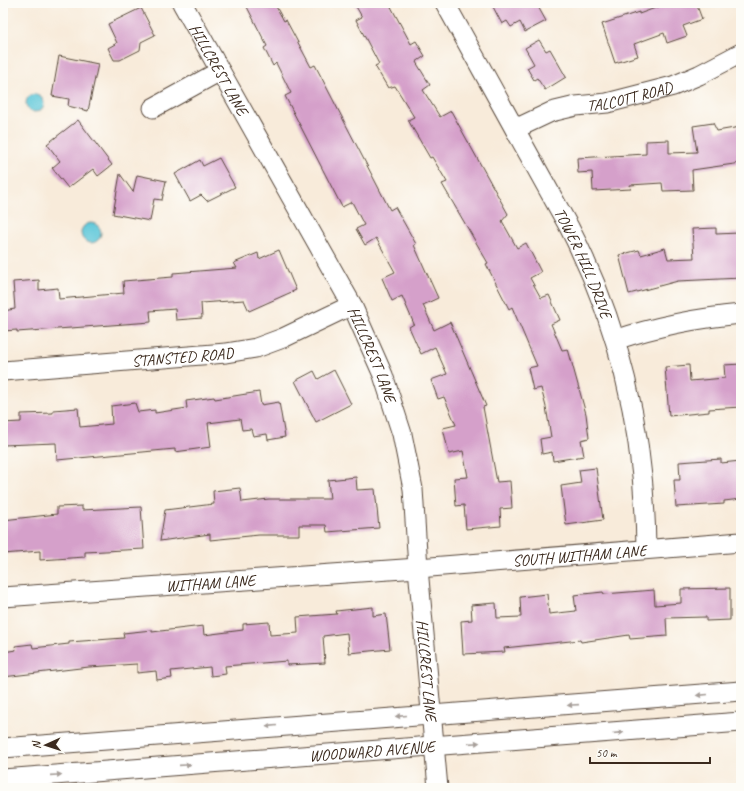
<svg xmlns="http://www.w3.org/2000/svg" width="744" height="791" viewBox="0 0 744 791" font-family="Caveat,sans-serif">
<rect width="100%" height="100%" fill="#fdfcf7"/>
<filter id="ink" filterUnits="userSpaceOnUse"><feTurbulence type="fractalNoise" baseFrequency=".025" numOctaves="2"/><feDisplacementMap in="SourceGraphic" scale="8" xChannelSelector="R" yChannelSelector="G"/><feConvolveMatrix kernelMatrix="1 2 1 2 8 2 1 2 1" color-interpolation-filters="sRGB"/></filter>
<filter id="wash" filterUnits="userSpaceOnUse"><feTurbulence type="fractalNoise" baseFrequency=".012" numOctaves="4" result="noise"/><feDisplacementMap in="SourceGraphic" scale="16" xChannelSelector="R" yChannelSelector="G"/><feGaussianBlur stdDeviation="0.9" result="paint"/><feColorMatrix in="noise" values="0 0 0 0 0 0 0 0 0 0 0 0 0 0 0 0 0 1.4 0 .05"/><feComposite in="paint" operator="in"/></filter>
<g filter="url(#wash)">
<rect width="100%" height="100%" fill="#f8ebda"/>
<!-- water -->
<g fill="#5dc7d9" stroke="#4c787c">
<circle cx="35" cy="103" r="9"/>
<circle cx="91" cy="233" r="10"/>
</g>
<g id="blocks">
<!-- building -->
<g fill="#d5a0ca">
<polygon points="245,3 274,3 284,21 286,20 311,67 315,65 390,210 395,207 416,244 414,245 438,298 423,305 434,330 450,322 486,406 483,407 497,482 510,481 512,508 500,509 501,526 466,529 464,505 456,506 454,478 468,477 463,451 449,454 443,428 456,425 444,397 438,399 431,380 447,374 435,347 421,354 409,327 414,324 402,296 392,301 382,278 395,272 376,238 365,245 356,229 364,225 352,202 342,207 285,96 291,93 276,63 273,66 264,48 267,46"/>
<polygon points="354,3 389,3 411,44 416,41 425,56 416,62 430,85 423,90 440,117 451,111 508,214 502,221 517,248 526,243 541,272 530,278 541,298 549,295 560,320 551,324 562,350 568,349 586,414 589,438 581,440 584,456 553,461 552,452 542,454 540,439 551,437 546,407 541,388 533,390 528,368 537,366 512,307 509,309 486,264 488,263 442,184 447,182 432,157 430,158 408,120 414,117 395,86 388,88 375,66 379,64 356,20 362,17"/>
<polygon points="491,3 536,3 546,21 525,32 520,22 511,27 507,21 502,24"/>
<polygon points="669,3 696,3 702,19 683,26 687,36 667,43 664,33 634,44 638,56 615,63 602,24 639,12 639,14"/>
<polygon points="141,8 155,35 141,42 140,50 120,60 114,60 108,48 117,43 108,24"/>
<polygon points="539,40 546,51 550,49 566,77 545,90 537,78 534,80 527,68 534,64 525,48"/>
<polygon points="59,56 98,64 88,111 68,106 69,99 52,96"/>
<polygon points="78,120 112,165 98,176 93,169 68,188 52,168 60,161 47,144"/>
<polygon points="713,123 717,131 740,127 741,163 692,170 693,190 663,191 662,183 630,185 631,189 593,191 592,172 578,173 577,158 646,154 646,141 669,140 669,153 697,152 693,126"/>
<polygon points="219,158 235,187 207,201 201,195 190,201 175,174 200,160 203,166"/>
<polygon points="120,174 133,192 137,175 166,181 162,200 154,199 150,221 113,214"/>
<polygon points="716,228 716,234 739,233 741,278 678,281 629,294 619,255 639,250 641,255 665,248 668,259 694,258 692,229"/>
<polygon points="279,250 296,290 249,311 244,300 201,303 202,318 176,320 175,309 150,311 151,322 17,332 17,330 3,331 3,311 15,309 13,282 39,280 39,290 58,288 59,299 124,293 123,281 173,277 173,273 237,268 234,263 258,253 259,259"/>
<polygon points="741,364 741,407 709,409 709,412 669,416 665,367 689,365 690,381 725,378 724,365"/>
<polygon points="334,370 351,404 316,422 295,381 314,371 318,379"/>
<polygon points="259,392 261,405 279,402 285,437 268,440 267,434 253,436 251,429 242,430 240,419 208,423 211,447 175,452 175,449 57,460 56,443 3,445 3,423 21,422 21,414 53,413 53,410 78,408 80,427 112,424 111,406 135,403 138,412 155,410 155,413 187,408 186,401 214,397 215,399"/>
<polygon points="721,459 721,463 741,461 741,499 724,501 724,504 676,507 674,480 680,480 679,462"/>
<polygon points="596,468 603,520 566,525 561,486 581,483 579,470"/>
<polygon points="356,477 357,490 375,489 379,528 327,532 326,525 299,525 299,535 259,535 210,540 210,534 160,541 165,510 214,504 213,491 240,488 242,502 269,499 330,499 328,480"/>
<polygon points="82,506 82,510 141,507 144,549 85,552 85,557 40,560 40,551 3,554 3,520 57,514 57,507"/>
<polygon points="730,588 730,620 706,621 706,617 666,618 667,636 630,639 629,635 581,642 580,640 504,648 505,652 463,654 461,621 472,620 471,605 496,603 497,618 521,617 520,597 547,594 549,614 576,611 574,595 603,592 604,594 654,590 655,605 681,603 681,589"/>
<polygon points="373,607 373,616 386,614 390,649 349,653 347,633 323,636 325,663 287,665 287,661 225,666 226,674 211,676 210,667 171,671 172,678 157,680 156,671 137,673 137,664 89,667 3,677 3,652 16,650 15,646 32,644 33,648 69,644 69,642 124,638 123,633 152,630 152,632 203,626 204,635 243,630 243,624 269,622 270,635 298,633 297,617 337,614 336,611"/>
</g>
</g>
</g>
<g filter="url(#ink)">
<use href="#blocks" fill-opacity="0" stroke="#57473a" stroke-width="1"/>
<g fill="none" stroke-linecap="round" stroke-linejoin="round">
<!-- minor casing -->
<g stroke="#57473a" stroke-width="21">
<g id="minor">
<path id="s1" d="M182,3L352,305L383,375L402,434L413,489L418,568L438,788"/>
<path id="s2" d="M445,3L569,227C621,328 645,436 646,549"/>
<polyline points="153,108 220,71"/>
<path id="s3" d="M515,129L551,112L576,106L607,103L673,86L699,75L741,53"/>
<path d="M615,340C657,326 697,318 741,314"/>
<path id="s4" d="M3,371L226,353L256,348L283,338L352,305"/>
<path id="s5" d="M3,597L418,568L741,542"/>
<polyline points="3,748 741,691"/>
<path id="s6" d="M3,779L741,722"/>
</g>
</g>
<!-- minor -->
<use href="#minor" stroke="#fff" stroke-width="19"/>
</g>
<!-- one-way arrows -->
<defs><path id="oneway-solid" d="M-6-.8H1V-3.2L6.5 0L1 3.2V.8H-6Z"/></defs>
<g fill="#a79f9a">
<use href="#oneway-solid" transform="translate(702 695) rotate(175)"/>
<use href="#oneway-solid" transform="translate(573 705) rotate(176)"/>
<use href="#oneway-solid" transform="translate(401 716) rotate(175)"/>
<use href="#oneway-solid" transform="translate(271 726) rotate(175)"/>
<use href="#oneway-solid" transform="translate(618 733) rotate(-5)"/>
<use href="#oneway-solid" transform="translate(474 743) rotate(-4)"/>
<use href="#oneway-solid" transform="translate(185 765) rotate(-4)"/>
<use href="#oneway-solid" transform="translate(56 775) rotate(-4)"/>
</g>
</g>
<g text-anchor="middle" stroke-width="4" stroke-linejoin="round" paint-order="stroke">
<!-- street labels -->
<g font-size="16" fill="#3b2a1e" stroke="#fdfcf7">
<text dy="6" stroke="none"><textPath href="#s1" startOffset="76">HILLCREST LANE</textPath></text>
<text dy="6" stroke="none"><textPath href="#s3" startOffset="120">TALCOTT ROAD</textPath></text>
<text dy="6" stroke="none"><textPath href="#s2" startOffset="295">TOWER HILL DRIVE</textPath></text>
<text dy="6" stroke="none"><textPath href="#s1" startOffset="400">HILLCREST LANE</textPath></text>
<text dy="6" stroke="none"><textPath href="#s4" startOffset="180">STANSTED ROAD</textPath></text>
<text dy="6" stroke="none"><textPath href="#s5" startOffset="578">SOUTH WITHAM LANE</textPath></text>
<text dy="6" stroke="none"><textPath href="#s5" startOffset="208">WITHAM LANE</textPath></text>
<text dy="6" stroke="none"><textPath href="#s1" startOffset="723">HILLCREST LANE</textPath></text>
<text dy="6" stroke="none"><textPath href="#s6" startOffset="370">WOODWARD AVENUE</textPath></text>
</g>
</g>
<!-- margin -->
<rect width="744" height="791" fill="none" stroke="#fdfcf7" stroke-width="16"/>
<!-- north arrow -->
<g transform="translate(46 745) rotate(267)" stroke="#fdfcf7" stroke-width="3" paint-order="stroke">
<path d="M0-3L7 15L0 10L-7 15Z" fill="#3b2a1e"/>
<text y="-6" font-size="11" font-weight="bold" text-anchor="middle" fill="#3b2a1e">N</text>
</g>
<!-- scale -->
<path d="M590 757v6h120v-6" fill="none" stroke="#3b2a1e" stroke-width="2"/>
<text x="596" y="757" font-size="12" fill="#3b2a1e" stroke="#fdfcf7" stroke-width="3" paint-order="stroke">50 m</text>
</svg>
